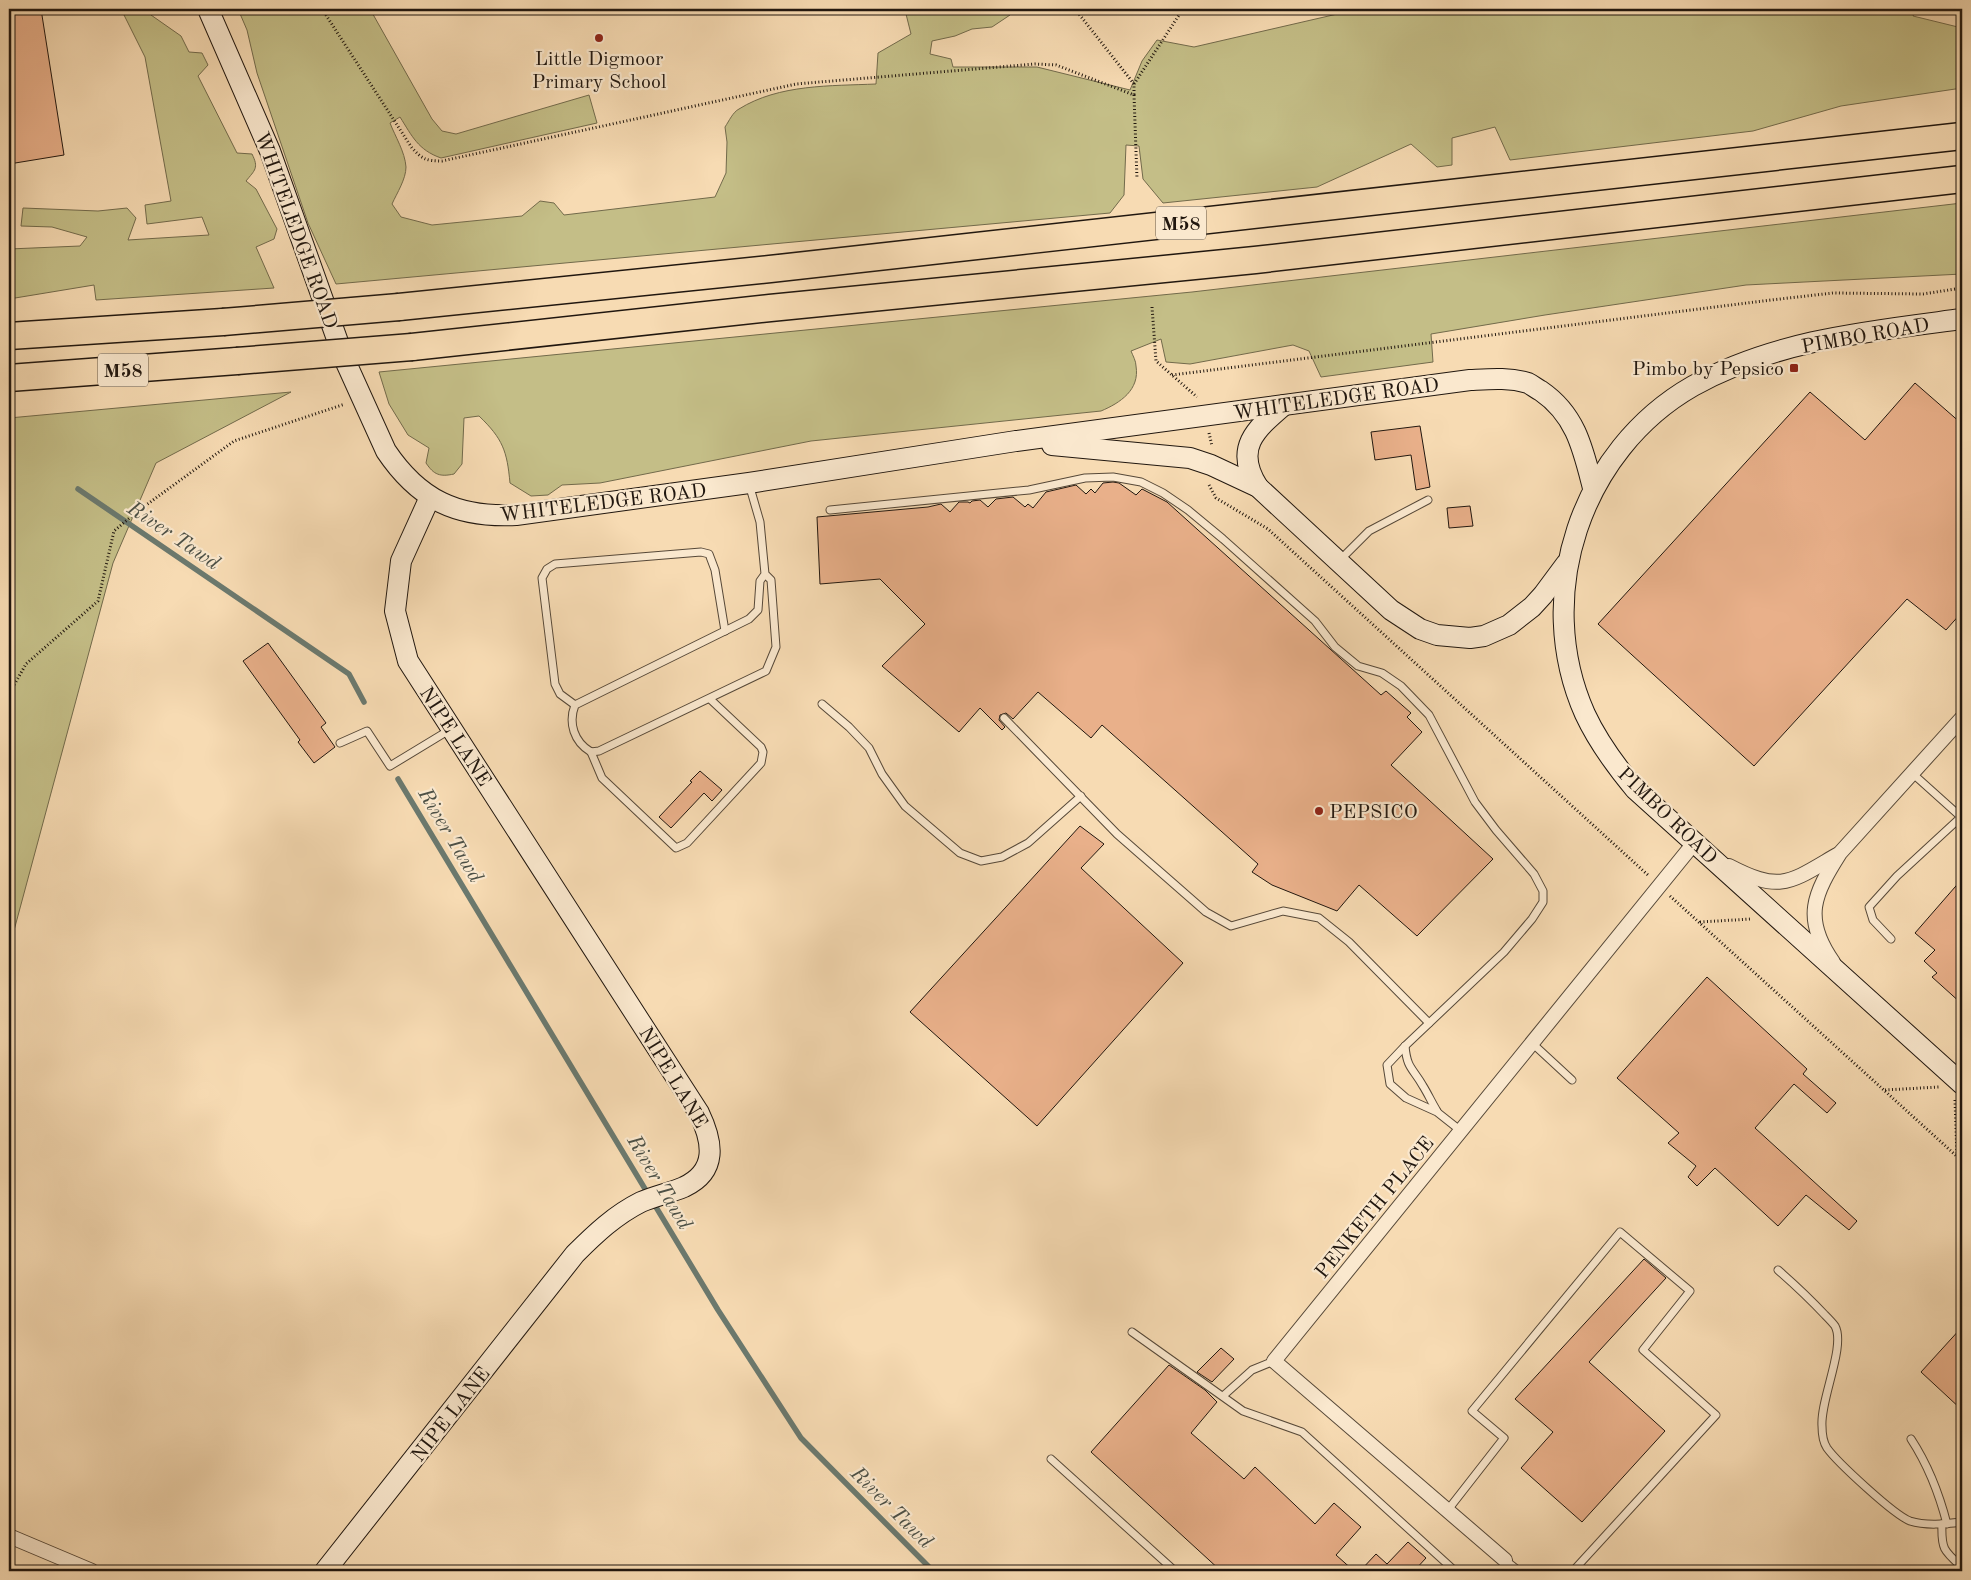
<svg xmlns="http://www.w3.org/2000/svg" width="1971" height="1580" viewBox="0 0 1971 1580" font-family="'Old Standard TT',serif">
<rect width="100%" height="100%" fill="#f7dbb3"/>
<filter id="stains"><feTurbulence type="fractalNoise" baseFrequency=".004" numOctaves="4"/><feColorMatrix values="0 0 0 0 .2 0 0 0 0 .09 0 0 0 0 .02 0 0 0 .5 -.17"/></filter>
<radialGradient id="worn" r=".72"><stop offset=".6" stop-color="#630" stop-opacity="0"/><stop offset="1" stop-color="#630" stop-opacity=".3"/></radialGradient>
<!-- green -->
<g fill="#c4be87" stroke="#726a4b">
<path d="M121,9H161L151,15L181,36L189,52L202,53L208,65L198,76L237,153L252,154C259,168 255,170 246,181L256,189L277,229L274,239L256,247L274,288L96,300L94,285L9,299V249L80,246L87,237L52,227L21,226L23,208L98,211L127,208L136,218L128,240L209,235L202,217L147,224L145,205L171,201L145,57Z"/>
<path d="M238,9H370L432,119L442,131L456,134L589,95L597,123L441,158C418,150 412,136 400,117L390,123C395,136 405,152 406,167C406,179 397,193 392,204L401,217L432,225L522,216L540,201L554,203L564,215L715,197L726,173L727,142L725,127C729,121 733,112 739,109C779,84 831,86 876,84L878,53L911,34L906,14L921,9H1012L1010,15L992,27L972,29L955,36L932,41L930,54L951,59L953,67H1037L1130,90L1142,61L1157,40L1194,47L1359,9H1916L1913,16L1962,28V88L1841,106L1753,131L1510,160L1495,127L1452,138V165L1437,167L1411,144L1317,187L1163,203L1143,179L1139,146L1126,145L1124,195L1110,213L336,284L308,223L257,73L247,30Z"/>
<path d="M1962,203V274L1746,285L1545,315L1431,334L1433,362L1321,377L1309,351L1293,345L1190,364L1166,362L1161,339L1131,351C1133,356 1136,361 1136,366C1140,390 1120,403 1101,411L811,441L600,483L562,485L548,495L531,496L510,483C507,451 503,439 479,416L464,418L462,464L454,474C440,477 434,475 426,463L429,448L408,435L389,404L379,372L1192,292Z"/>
<polygon points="291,392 156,463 113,563 9,949 9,418"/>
</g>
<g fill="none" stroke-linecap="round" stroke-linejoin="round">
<!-- stream -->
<g stroke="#6b796e" stroke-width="5.5">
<polyline points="78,489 349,674 364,702"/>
<polyline points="398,779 718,1310 801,1438 933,1571"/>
</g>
</g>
<!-- building -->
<g fill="#e9b08a" stroke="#21170f">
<polygon points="9,9 41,9 64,155 9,164"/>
<polygon points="1915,383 1962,424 1962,612 1946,630 1907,599 1754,766 1598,624 1810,392 1865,440"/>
<polygon points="1420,426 1430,487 1416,490 1411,455 1375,460 1371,432"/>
<polygon points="1113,482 1119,483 1136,495 1142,489 1167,502 1381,695 1386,691 1411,713 1407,717 1422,732 1391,765 1493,859 1417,936 1359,885 1337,911 1272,885 1252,872 1258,864 1102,725 1091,738 1038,692 1013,719 1006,713 1000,715 999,720 1005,727 1002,730 980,708 959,732 882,666 925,624 880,579 820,584 817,517 928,507 941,504 950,512 959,502 968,502 970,503 972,501 980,500 988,507 996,499 1013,497 1025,507 1028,504 1033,508 1046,492 1076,485 1086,494 1091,489 1095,493 1103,483"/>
<polygon points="1470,506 1473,526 1449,528 1447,508"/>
<polygon points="268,643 326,723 321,727 335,747 314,763 298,742 300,740 243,661"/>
<polygon points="700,771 722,790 712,801 704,793 671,828 659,817 692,782 690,781"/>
<polygon points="1080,826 1104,844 1081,868 1183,963 1037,1126 910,1012"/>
<polygon points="1962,879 1962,1004 1932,977 1937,973 1924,961 1935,950 1915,933"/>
<polygon points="1707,977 1807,1069 1803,1074 1836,1103 1827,1113 1794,1084 1755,1128 1857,1221 1849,1230 1806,1195 1778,1226 1715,1168 1697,1186 1688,1177 1696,1166 1668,1143 1679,1133 1617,1078"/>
<polygon points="1644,1259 1666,1278 1589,1362 1665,1431 1582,1522 1521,1468 1553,1432 1515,1399"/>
<polygon points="1962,1327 1962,1410 1921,1372"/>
<polygon points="1221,1348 1234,1359 1212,1382 1197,1372"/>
<polygon points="1169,1365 1205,1390 1217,1402 1191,1433 1244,1479 1255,1467 1315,1524 1334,1503 1361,1527 1336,1555 1354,1571 1221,1571 1091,1452"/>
<polygon points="1408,1542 1426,1558 1414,1571 1360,1571 1376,1554 1387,1564"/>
</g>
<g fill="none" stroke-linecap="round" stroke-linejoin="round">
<!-- lane casing -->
<g stroke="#564838" stroke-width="9">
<g id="lane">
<path d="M749,484L760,522L765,574L771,580L776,647L766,671L599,751L591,752C574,742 568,723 575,705L749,619L758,610L760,581L765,574"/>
<polyline points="830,510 1029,490 1085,478 1113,477 1141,482 1163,493 1188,510 1223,539 1315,621 1335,647 1358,666 1382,673 1401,686 1429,715 1475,802 1496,830 1534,874 1543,891 1543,902 1532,919 1504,952 1405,1046 1387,1065 1390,1084 1406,1098 1437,1112 1461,1131"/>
<polyline points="1339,561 1369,531 1428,500"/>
<polyline points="822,704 849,727 869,748 882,774 905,806 960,853 981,861 1002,857 1028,843 1081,796"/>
<polyline points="575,705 560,694 555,684 542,578 547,569 555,564 701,552 709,554 715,570 725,631"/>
<polyline points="1004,718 1117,834 1206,912 1231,926 1283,911 1319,918 1349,942 1429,1023"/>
<polyline points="340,743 367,731 390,766 451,729"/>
<polyline points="591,752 602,778 676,848 687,843 761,763 763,752 761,747 710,699"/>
<polyline points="1891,939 1873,920 1869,907 1897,876 1961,817 1912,773"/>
<polyline points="1532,1043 1572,1080"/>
<path d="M1405,1046C1407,1069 1413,1068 1423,1086C1428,1094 1432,1103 1437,1111"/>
<path d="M1778,1270C1794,1284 1810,1299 1825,1315C1828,1318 1832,1322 1835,1326C1846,1346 1820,1400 1822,1426C1822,1433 1823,1442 1827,1448C1837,1462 1894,1515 1910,1521C1926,1526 1945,1524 1962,1522"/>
<polyline points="1132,1332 1243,1411 1302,1432 1455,1571"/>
<polyline points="1223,1396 1252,1370 1274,1361"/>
<path d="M1911,1439C1928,1465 1939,1493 1947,1524"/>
<polyline points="1051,1459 1175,1571"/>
<polyline points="1447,1511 1504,1438 1472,1411 1620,1232 1690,1291 1643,1350 1716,1415 1573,1571"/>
<path d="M1942,1524C1941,1549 1944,1551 1962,1567"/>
<polyline points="1505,1560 1519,1571"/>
</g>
</g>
<!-- street casing -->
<g stroke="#564838" stroke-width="16">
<g id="street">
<path d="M1729,866C1781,893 1789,883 1837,855"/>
<path d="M1833,962C1802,918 1814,894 1840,853L1962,718"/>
<polyline points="9,1536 92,1571"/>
<polyline points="1505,1560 1274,1361 1695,842"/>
</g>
</g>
<!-- secondary casing -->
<g stroke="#21170f" stroke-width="22">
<g id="secondary">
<path d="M208,9L270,151L343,356L386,451C419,500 457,518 516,515L749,483L1016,441L1470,380C1489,379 1509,377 1528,383C1532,385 1537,389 1541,391C1576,415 1583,449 1593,488"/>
<path d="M1962,319C1871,331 1775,340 1693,386C1581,450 1532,595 1585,714C1598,742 1615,765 1635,789L1962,1084"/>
<polyline points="1052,445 1190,458 1211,465 1258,487 1391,610 1420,629 1437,635 1470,638 1484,636 1509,625 1532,607 1543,595 1566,564"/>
<path d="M1258,487C1233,448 1256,429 1284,405"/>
<path d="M325,1571L575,1254C595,1234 615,1215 641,1202C655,1196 670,1193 684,1187C718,1171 713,1142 699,1113L408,661L395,611L401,561L430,497"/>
</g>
</g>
<!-- highway casing -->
<g stroke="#21170f" stroke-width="29">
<g id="highway">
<polyline points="399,307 770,269 1962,136"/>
<polyline points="9,336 223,322"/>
<polyline points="412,347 770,308 1255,260 1962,179"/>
<polyline points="9,378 237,361"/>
</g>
</g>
<!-- path -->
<g stroke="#21170f" stroke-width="3" stroke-dasharray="1 2.5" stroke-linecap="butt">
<path d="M322,9L412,148C422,159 426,161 442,161L796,84L1035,64L1056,65L1134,95L1137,179"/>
<polyline points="1075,9 1134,84 1134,95"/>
<polyline points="1134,84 1183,9"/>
<polyline points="1152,307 1156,361 1197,397"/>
<polyline points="1172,375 1771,300 1833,293 1923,294 1962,288"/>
<polyline points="1209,433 1212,446"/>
<polyline points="1209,485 1216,498 1268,529 1649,876"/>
<polyline points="9,694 26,664 98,601 114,531 138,511 234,441 345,404"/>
<polyline points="1670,896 1962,1161"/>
<polyline points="1700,922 1751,919"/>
<polyline points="1885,1090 1939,1087"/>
<polyline points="1955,1100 1957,1156"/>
</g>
<!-- lane -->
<use href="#lane" stroke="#fae8ce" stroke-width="7"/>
<!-- street -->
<use href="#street" stroke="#fae8ce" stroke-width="14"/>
<!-- secondary -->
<use href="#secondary" stroke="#fae8ce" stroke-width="20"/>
<!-- highway -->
<use href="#highway" stroke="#f7dbb3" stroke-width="26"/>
<!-- highway-bridge casing -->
<g stroke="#21170f" stroke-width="29" stroke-linecap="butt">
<g id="highway-bridge">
<polyline points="223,322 399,307"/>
<polyline points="237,361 412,347"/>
</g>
</g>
<!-- highway-bridge -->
<use href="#highway-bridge" stroke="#f7dbb3" stroke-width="26"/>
</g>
<!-- markers -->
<g fill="#8f2418" stroke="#fae8ce" stroke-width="2">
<circle cx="599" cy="38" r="5"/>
<rect x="1789" y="363" width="10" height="10" rx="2.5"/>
<circle cx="1319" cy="811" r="5"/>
</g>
<g text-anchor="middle" stroke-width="4.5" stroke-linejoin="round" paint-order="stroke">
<!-- shield labels -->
<g fill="#fae8ce" stroke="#625648" stroke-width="1">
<rect x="1156" y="206.5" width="50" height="33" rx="4"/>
<rect x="98" y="353.5" width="50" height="33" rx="4"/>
</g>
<g font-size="19" font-weight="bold" fill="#21170f">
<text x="1181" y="230">M58</text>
<text x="123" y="377">M58</text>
</g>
<!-- poi labels -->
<g font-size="20" fill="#21170f" stroke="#fae8ce">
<text x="599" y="65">Little Digmoor<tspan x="599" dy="23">Primary School</tspan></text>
<text x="1784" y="375" text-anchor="end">Pimbo by Pepsico</text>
<text x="1329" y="818" text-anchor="start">PEPSICO</text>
</g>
<!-- street labels -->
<g font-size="20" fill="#21170f" stroke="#fae8ce">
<text transform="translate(297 230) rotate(70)" y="7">WHITELEDGE ROAD</text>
<text transform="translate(1865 335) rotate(-10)" y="7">PIMBO ROAD</text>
<text transform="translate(1336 398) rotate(-8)" y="7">WHITELEDGE ROAD</text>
<text transform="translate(603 502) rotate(-7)" y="7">WHITELEDGE ROAD</text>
<text transform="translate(456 736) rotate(57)" y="7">NIPE LANE</text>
<text transform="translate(1668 815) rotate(44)" y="7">PIMBO ROAD</text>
<text transform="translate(674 1077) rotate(59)" y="7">NIPE LANE</text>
<text transform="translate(1374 1207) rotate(-51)" y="7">PENKETH PLACE</text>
<text transform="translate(450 1414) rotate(-52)" y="7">NIPE LANE</text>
</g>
<!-- water labels -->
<g font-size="21" font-style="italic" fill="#4c5046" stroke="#fae8ce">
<text transform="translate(174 535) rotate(34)" y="7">River Tawd</text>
<text transform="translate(451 835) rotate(59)" y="7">River Tawd</text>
<text transform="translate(660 1182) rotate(59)" y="7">River Tawd</text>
<text transform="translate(892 1507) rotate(45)" y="7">River Tawd</text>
</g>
</g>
<!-- margin -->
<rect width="1971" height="1580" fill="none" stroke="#f7dbb3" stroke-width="30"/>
<rect x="10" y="10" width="1951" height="1560" fill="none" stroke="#21170f" stroke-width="2.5"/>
<rect x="15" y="15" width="1941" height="1550" fill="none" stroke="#21170f"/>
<rect width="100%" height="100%" filter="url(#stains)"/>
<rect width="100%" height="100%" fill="url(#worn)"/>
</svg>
